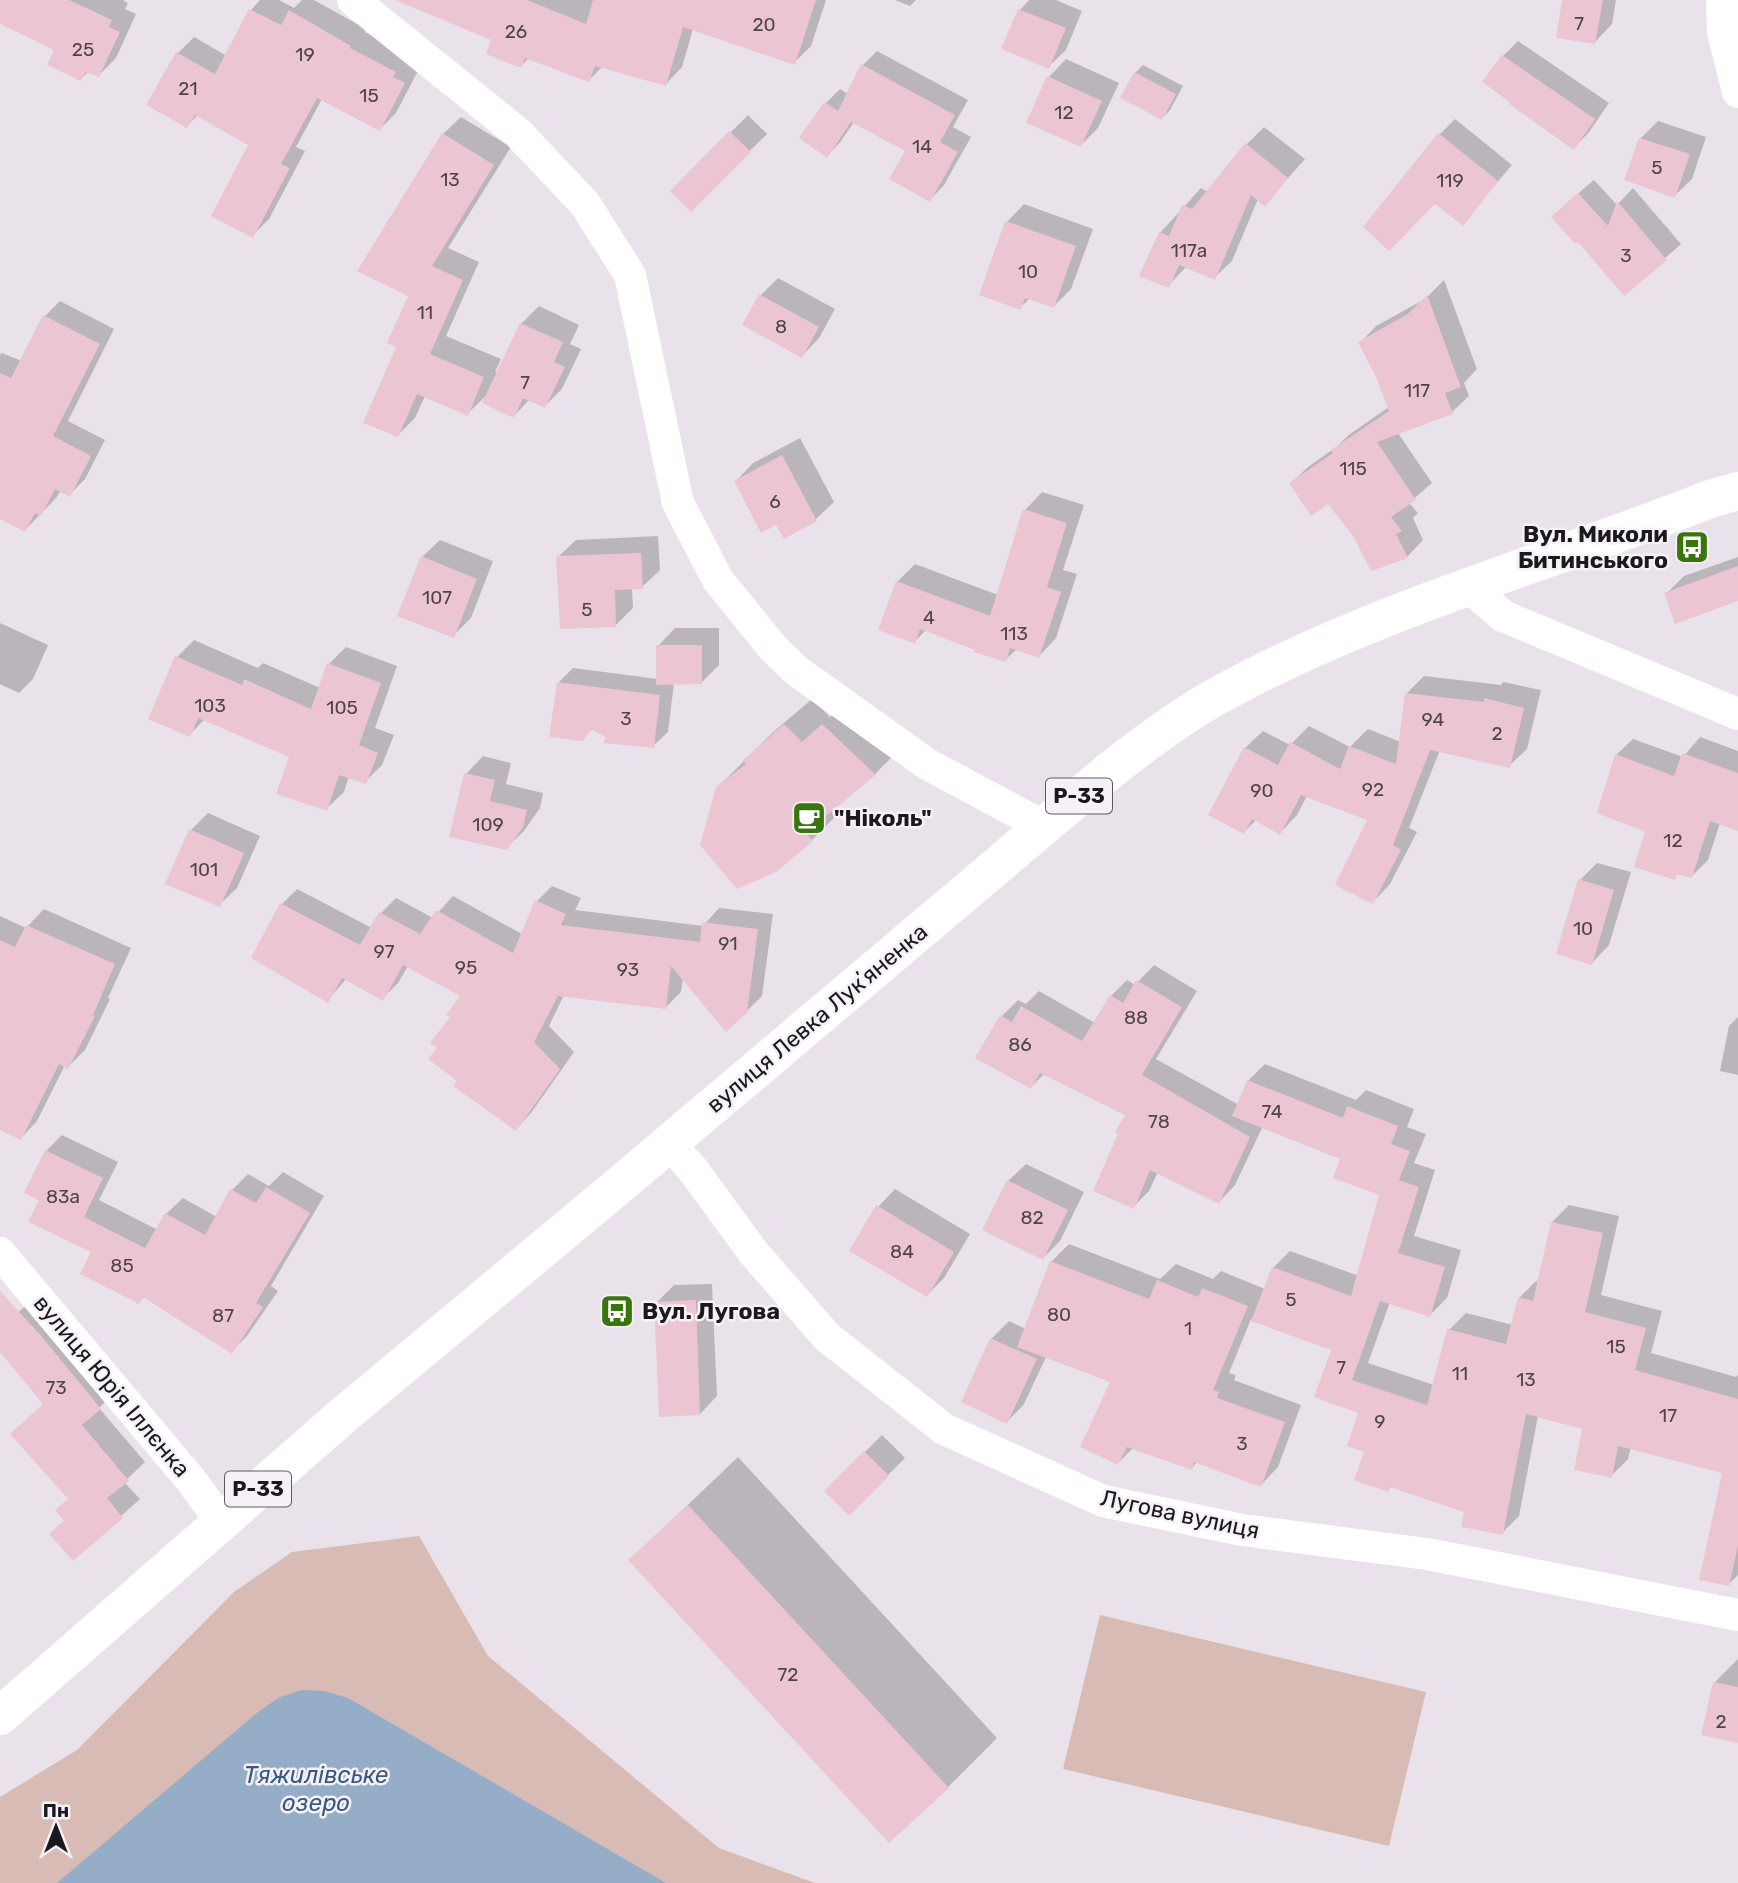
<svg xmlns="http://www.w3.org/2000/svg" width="1738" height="1883" viewBox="0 0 1738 1883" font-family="Rubik,sans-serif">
<rect width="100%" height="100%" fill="#e9e2ea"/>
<!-- green -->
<g fill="#d8bbb5">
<polygon points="419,1536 488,1656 719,1848 815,1883 0,1883 0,1797 77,1750 234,1592 292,1552"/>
<polygon points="1100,1615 1426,1692 1389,1846 1063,1769"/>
</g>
<!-- water -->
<polygon fill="#95adc7" points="301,1690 324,1691 348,1698 666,1883 57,1883 258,1712 278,1698"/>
<!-- shadow -->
<g fill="#0003">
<polygon points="4,0 123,0 128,3 125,9 136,14 116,58 99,75 89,71 81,79 56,49 0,22 0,9"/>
<polygon points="260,0 279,0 294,8 302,0 314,0 366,29 365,32 410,56 420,67 396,113 380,129 322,99 296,147 305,151 269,219 253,235 251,144 198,115 187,126 178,53 194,37 227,56 251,10"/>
<polygon points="425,0 826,0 811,46 794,63 693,29 682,67 666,84 603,66 589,80 529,58 521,66 493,39"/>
<polygon points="895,0 916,0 910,6"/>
<polygon points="1029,0 1056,0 1082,11 1066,50 1048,67 1004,48 1020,10"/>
<polygon points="1564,0 1616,0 1612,24 1595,42"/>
<polygon points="1518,41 1609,103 1589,132 1574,148 1503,56"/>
<polygon points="877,51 968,100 953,127 971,137 944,185 930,200 907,150 854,122 841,141 827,156 801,138 826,103 840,89 848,94 863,65"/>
<polygon points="1066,59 1119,83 1098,128 1081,145 1049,77"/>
<polygon points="1143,65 1183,86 1170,110 1162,118 1135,73"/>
<polygon points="748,115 767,134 691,209 672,191"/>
<polygon points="461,117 511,147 448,248 479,262 446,336 501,359 495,372 498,373 521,324 539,306 579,325 570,344 581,349 562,389 545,406 530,399 514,416 489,393 467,414 425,396 415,418 398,435 399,346 443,134"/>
<polygon points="1455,119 1512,165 1462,223 1435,201 1440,134"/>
<polygon points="1658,121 1706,137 1692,179 1674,196 1640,139"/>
<polygon points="1264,127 1305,159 1265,204 1258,199 1232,261 1214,278 1187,266 1168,286 1160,233 1201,188 1208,192 1247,144"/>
<polygon points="1594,180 1617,205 1633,188 1681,244 1625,294 1578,239 1568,202"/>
<polygon points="1024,204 1093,229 1071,289 1054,306 1030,298 1020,308 1007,222"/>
<polygon points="778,278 835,309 819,338 802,356 761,295"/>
<polygon points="1444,280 1477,369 1464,383 1469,396 1452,412 1398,433 1432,483 1409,503 1418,513 1413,518 1423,540 1407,557 1355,535 1329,501 1291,483 1308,467 1335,448 1350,434 1389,407 1378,378 1360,343 1376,326 1425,299"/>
<polygon points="60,301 114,329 68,421 105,440 85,479 70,494 61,490 56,498 25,530 0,517 0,355 2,353 22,361 45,316"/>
<polygon points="800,438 834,502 816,519 784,536 777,523 736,481 753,463"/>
<polygon points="1042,492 1084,505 1063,570 1077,574 1056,638 1039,656 1017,649 1005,660 926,630 914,642 880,629 898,581 915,564 998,595 1025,510"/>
<polygon points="658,536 660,570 642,587 632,588 633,608 616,625 558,557 576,540"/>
<polygon points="440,540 493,561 471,618 453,636 422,557"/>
<polygon points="1738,557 1738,599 1666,594 1684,576"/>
<polygon points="0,623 48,645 33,679 19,693 0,684"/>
<polygon points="675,628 719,628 719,665 702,682 674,683 668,732 653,746 608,736 593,728 582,739 558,683 573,668 658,679 658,646"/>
<polygon points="194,640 258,668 263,663 320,688 329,664 346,647 397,666 375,728 394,735 382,765 365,782 349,776 344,792 326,809 291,756 205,719 189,735 177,657"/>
<polygon points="1424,676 1501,685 1503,682 1541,690 1527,749 1509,766 1440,750 1409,828 1417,832 1390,884 1373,902 1370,819 1307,796 1297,815 1280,833 1256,820 1244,832 1245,748 1263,731 1290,745 1309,726 1350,747 1368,729 1401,742 1406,694"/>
<polygon points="812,699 830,717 849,699 901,748 875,774 833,809 838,814 812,840 717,788 771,734"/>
<polygon points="1700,737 1738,751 1738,829 1720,823 1708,860 1691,877 1679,873 1674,878 1647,831 1616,755 1633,739 1683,757"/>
<polygon points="483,756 511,763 506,784 543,793 540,808 524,831 506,848 466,774"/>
<polygon points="208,813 260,836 237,888 219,905 191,830"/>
<polygon points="1597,863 1631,872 1609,945 1592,963 1580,880"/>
<polygon points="552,886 581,898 575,910 703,926 719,908 773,914 762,996 746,1012 683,977 681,992 666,1007 564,995 549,1026 574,1052 531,1113 516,1129 460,1081 439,1048 462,996 408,966 398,983 383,998 347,978 328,1000 282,904 297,889 372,928 381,913 396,898 433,918 453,896 522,934 537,901"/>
<polygon points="44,909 131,948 108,998 110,999 85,1050 68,1067 65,1065 37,1121 21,1138 0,1128 0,916 26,928"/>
<polygon points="1154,965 1197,991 1156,1059 1239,1105 1248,1081 1265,1064 1356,1100 1366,1090 1414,1109 1407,1127 1426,1134 1414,1163 1435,1170 1414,1236 1461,1250 1447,1298 1430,1315 1390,1302 1368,1363 1434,1385 1449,1330 1466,1313 1513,1325 1519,1298 1536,1281 1539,1282 1552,1222 1569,1205 1619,1216 1601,1295 1662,1311 1651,1353 1736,1377 1738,1375 1738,1575 1729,1584 1724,1471 1631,1447 1628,1459 1611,1476 1585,1428 1538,1416 1519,1516 1502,1533 1466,1511 1392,1486 1388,1490 1366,1451 1360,1412 1333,1349 1251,1319 1229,1373 1236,1375 1234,1380 1301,1405 1278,1467 1261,1485 1197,1462 1192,1468 1134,1447 1118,1463 1112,1381 1046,1357 1024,1404 1007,1422 963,1401 991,1339 1009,1321 1026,1329 1051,1262 1069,1244 1160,1279 1176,1264 1213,1279 1221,1271 1265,1289 1273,1268 1290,1251 1359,1276 1381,1194 1343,1158 1263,1126 1235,1185 1219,1202 1158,1172 1149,1191 1133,1207 1127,1115 1045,1073 1031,1087 1002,1016 1018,1000 1026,1004 1039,991 1095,1023 1111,996 1127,980 1135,985"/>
<polygon points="1738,1017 1738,1075 1720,1071 1729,1026"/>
<polygon points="62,1135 118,1162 99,1200 158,1230 166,1214 183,1198 217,1217 231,1191 248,1174 269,1186 283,1172 324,1196 271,1286 278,1291 247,1336 231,1352 145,1296 139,1302 41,1199 46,1151"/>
<polygon points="1026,1164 1084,1192 1060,1241 1043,1258 1008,1181"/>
<polygon points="895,1189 970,1234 944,1278 927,1295 878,1207"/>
<polygon points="712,1284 717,1396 700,1414 656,1303 674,1285"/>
<polygon points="37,1296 117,1390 99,1408 145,1462 124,1482 140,1499 73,1559 66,1520 70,1498 44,1404 0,1349 0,1328"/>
<polygon points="882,1435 905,1458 849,1514 826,1491"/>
<polygon points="738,1457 997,1738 948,1787 630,1560"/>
<polygon points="1738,1659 1738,1742 1714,1683"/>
</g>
<!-- building -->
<g fill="#ecc5d2">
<polygon points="0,0 69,0 112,20 109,27 120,32 99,77 86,72 81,81 47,65 54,50 0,24"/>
<polygon points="395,0 527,0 586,24 593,0 816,0 795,65 683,27 666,86 595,66 589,82 525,58 521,68 486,54 491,40"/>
<polygon points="1562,0 1603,0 1595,44 1556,38"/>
<polygon points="249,9 281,25 289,10 351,46 350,48 396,72 393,77 405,83 380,131 317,98 281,164 290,168 253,238 211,216 248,145 195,115 187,128 146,105 176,52 215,74"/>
<polygon points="1018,9 1066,28 1049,69 1001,49"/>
<polygon points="1502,55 1595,119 1574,150 1509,104 1510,102 1482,82"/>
<polygon points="861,64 955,115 940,142 958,152 930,202 889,179 905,151 851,122 827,158 799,138 824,102 838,111"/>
<polygon points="1134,72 1176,94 1162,120 1120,98"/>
<polygon points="1047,76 1102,101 1081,147 1026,123"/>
<polygon points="729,131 751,152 691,212 670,191"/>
<polygon points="442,133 494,165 432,266 463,280 430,354 484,377 468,416 417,394 398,437 363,423 396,347 387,343 408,296 357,271"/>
<polygon points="1438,133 1498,181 1463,226 1435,204 1389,251 1363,227"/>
<polygon points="1639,138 1690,154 1675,198 1624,180"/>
<polygon points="1245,143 1288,178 1265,207 1251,195 1215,280 1179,265 1169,288 1139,276 1159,232 1169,236 1182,205 1192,209"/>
<polygon points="1578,193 1608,226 1617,201 1667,260 1624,296 1578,242 1575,244 1551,217"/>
<polygon points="1005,221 1076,246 1054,308 1025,298 1021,310 979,295"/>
<polygon points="759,294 819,327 802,358 742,325"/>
<polygon points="1427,295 1461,387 1445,393 1453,414 1377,442 1416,500 1391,517 1402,531 1396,534 1408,558 1371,571 1353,536 1328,504 1311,516 1289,483 1333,453 1331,450 1389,411 1377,379 1358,342 1408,314"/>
<polygon points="43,315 100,344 53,436 91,456 70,497 55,489 41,516 35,513 25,532 0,519 0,373 11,378"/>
<polygon points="520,323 563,342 554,362 565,367 545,408 523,398 514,418 482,403"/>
<polygon points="782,455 817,521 784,539 776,525 761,533 734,481"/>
<polygon points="1023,509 1067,523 1047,587 1061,592 1039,658 1010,648 1006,662 974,652 975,650 920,629 915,644 878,630 896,581 990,616"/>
<polygon points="641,553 643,589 615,590 616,627 560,629 556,556"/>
<polygon points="421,556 477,579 454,638 397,616"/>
<polygon points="1738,566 1738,601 1675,624 1664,593"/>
<polygon points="656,645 702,645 702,684 656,685"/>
<polygon points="175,656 242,685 244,679 311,709 327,663 381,683 359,745 378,753 366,784 339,775 327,811 276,794 289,757 198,718 190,737 148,719"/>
<polygon points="557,682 660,695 654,748 603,743 606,737 591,729 583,741 549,737"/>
<polygon points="1405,693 1484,702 1484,698 1524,708 1510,768 1430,750 1393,845 1401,850 1373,904 1335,885 1367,820 1301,795 1280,835 1252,819 1244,834 1208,815 1244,747 1278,765 1290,742 1340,769 1349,746 1396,764"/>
<polygon points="784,724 802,742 822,724 876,775 805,833 813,841 776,872 737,889 700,845 716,787 746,764 743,760"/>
<polygon points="1682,753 1738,773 1738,831 1710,821 1692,878 1677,874 1675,880 1634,867 1645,832 1597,813 1615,754 1674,776"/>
<polygon points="464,773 495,780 490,801 527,810 523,827 507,850 449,837"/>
<polygon points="189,829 244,853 220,907 165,884"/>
<polygon points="1578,879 1614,890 1592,965 1556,954"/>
<polygon points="535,900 566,914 561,925 700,942 702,922 758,929 747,1013 726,1032 671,966 666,1009 558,996 534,1042 560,1069 516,1131 453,1086 457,1081 428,1059 437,1048 430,1043 450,1017 446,1015 460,996 403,965 383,1001 342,978 328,1003 251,958 280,903 360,945 379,912 420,934 436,910 513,953"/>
<polygon points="26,925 115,964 93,1015 95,1016 68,1069 59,1064 21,1140 0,1130 0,940 15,947"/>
<polygon points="1136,980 1182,1007 1142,1075 1250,1137 1219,1204 1150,1170 1134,1209 1093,1191 1118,1134 1115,1132 1125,1115 1040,1073 1031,1089 975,1058 1000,1015 1012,1022 1021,1006 1082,1041 1110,995 1123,1003"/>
<polygon points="1247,1080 1343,1118 1347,1106 1398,1126 1391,1144 1410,1151 1399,1180 1419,1187 1398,1253 1445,1267 1430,1317 1380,1301 1352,1380 1427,1405 1447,1329 1506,1344 1518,1297 1533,1301 1551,1222 1603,1233 1585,1312 1646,1328 1635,1370 1738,1399 1738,1546 1729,1586 1699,1580 1722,1473 1618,1446 1612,1478 1574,1470 1582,1429 1526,1414 1503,1535 1461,1527 1464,1512 1390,1487 1388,1492 1354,1480 1364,1452 1347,1446 1358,1413 1314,1397 1331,1350 1251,1321 1272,1267 1351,1296 1379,1195 1333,1178 1340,1159 1232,1116"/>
<polygon points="45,1150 103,1178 84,1217 145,1248 165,1213 205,1235 230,1189 256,1203 266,1187 310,1213 256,1303 263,1307 232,1354 143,1297 139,1304 80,1274 91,1252 28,1222 39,1200 24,1193"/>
<polygon points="1007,1180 1068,1210 1043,1260 982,1230"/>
<polygon points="876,1205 954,1252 927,1297 849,1251"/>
<polygon points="1050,1261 1149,1299 1157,1280 1198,1297 1202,1288 1248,1306 1213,1390 1219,1392 1217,1398 1285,1422 1261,1487 1194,1462 1192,1470 1127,1447 1118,1465 1080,1447 1110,1382 1017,1347"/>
<polygon points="0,1291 43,1338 101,1409 82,1425 129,1481 107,1498 123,1518 73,1561 49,1534 64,1521 55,1510 68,1499 10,1434 43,1404 0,1352"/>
<polygon points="696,1300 700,1415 659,1417 654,1302"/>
<polygon points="990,1338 1037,1359 1007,1424 961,1402"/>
<polygon points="864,1451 889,1476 849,1516 824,1491"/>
<polygon points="688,1505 949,1788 889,1843 628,1560"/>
<polygon points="1713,1682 1738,1687 1738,1743 1701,1735"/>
</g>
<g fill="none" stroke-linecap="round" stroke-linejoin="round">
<!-- minor -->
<g stroke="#fff" stroke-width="32">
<polyline points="353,0 518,133 585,204 630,275 678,503 718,580 773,648 797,671 927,764 1043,826"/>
<polyline points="1722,0 1723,33 1738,92"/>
<polyline points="1469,587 1503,616 1738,714"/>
<polyline points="669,1143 694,1171 753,1252 827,1337 944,1429 1103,1501 1242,1530 1427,1554 1738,1615"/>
<polyline points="0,1253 190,1479 221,1521"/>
</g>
<!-- primary -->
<path stroke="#fff" stroke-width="38" d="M0,1716L346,1413L616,1188L1108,772C1141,746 1175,720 1212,699C1366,612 1546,564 1710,499L1738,491"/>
</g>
<!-- icons -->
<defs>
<g id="bus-square" transform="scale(1.75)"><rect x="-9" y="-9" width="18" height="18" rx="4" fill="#38750c" stroke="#f6f0f8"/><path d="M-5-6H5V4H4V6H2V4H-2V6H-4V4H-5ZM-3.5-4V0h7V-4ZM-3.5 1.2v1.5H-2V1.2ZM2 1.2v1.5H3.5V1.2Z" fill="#fff"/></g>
<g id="cafe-square" transform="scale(1.75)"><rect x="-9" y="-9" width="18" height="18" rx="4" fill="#38750c" stroke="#f6f0f8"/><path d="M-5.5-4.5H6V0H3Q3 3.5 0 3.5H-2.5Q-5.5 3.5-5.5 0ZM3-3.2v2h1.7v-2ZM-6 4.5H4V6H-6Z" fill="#fff"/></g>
</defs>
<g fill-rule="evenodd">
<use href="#bus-square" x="1692" y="547"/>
<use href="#cafe-square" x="809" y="818"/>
<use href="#bus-square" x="617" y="1311"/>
</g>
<g text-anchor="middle" stroke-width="5" stroke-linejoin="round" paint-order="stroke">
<!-- number labels -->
<g font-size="19" fill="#4f444a">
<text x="1579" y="30">7</text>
<text x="764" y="31">20</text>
<text x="516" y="38">26</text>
<text x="83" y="56">25</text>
<text x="305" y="61">19</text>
<text x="188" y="95">21</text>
<text x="369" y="102">15</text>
<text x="1064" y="119">12</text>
<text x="922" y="153">14</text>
<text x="1657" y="174">5</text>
<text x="450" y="186">13</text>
<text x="1450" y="187">119</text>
<text x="1189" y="257">117а</text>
<text x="1626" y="262">3</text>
<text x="1028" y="278">10</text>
<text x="425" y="319">11</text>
<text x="781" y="333">8</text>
<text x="525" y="389">7</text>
<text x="1417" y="397">117</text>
<text x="1353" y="475">115</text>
<text x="775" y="508">6</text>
<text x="437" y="604">107</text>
<text x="587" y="616">5</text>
<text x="929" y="624">4</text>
<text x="1014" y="640">113</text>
<text x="210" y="712">103</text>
<text x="342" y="714">105</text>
<text x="626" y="725">3</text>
<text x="1433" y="726">94</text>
<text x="1497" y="740">2</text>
<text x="1373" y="796">92</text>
<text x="1262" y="797">90</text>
<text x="488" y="831">109</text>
<text x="1673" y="847">12</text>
<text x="204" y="876">101</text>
<text x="1583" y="935">10</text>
<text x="728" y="950">91</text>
<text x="384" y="958">97</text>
<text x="466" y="974">95</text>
<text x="628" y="976">93</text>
<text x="1136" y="1024">88</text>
<text x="1020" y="1051">86</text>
<text x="1272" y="1118">74</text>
<text x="1159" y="1128">78</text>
<text x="63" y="1203">83а</text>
<text x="1032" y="1224">82</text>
<text x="902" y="1258">84</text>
<text x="122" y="1272">85</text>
<text x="1291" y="1306">5</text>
<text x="1059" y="1321">80</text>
<text x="223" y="1322">87</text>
<text x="1188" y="1335">1</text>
<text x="1616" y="1353">15</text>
<text x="1341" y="1374">7</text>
<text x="1460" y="1380">11</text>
<text x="1526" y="1386">13</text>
<text x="56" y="1394">73</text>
<text x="1668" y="1422">17</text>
<text x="1380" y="1428">9</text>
<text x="1242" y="1450">3</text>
<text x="788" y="1681">72</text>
<text x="1721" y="1728">2</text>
</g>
<!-- shield labels -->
<g fill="#f6f0f8" stroke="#5d5a5e" stroke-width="2">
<rect x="1046" y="778.5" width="66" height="35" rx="5"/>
<rect x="225" y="1471.5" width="66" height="35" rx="5"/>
</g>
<g font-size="21" font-weight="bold" fill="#1b191c">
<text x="1079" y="803">Р-33</text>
<text x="258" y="1496">Р-33</text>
</g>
<!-- poi labels -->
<g font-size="23" font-weight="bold" fill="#1b191c" stroke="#f6f0f8" text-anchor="start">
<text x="1668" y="542" text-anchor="end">Вул. Миколи<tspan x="1668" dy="26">Битинського</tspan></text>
<text x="834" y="826">"Ніколь"</text>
<text x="642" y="1319">Вул. Лугова</text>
</g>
<!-- street labels -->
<g font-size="23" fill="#1b191c" stroke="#f6f0f8">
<text transform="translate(817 1018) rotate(-40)" y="8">вулиця Левка Лукʼяненка</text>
<text transform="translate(112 1386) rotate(50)" y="8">вулиця Юрія Іллєнка</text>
<text transform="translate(1180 1514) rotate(12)" y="8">Лугова вулиця</text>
</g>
<!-- water labels -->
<g font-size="24" font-style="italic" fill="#365a81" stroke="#f6f0f8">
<text x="316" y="1783">Тяжилівське<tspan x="316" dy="28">озеро</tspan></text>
</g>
</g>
<!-- north arrow -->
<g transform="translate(56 1827)" stroke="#f6f0f8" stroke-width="5" paint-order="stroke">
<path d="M0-5L12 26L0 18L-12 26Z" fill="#1b191c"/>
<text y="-10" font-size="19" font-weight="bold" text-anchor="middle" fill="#1b191c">Пн</text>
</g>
</svg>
